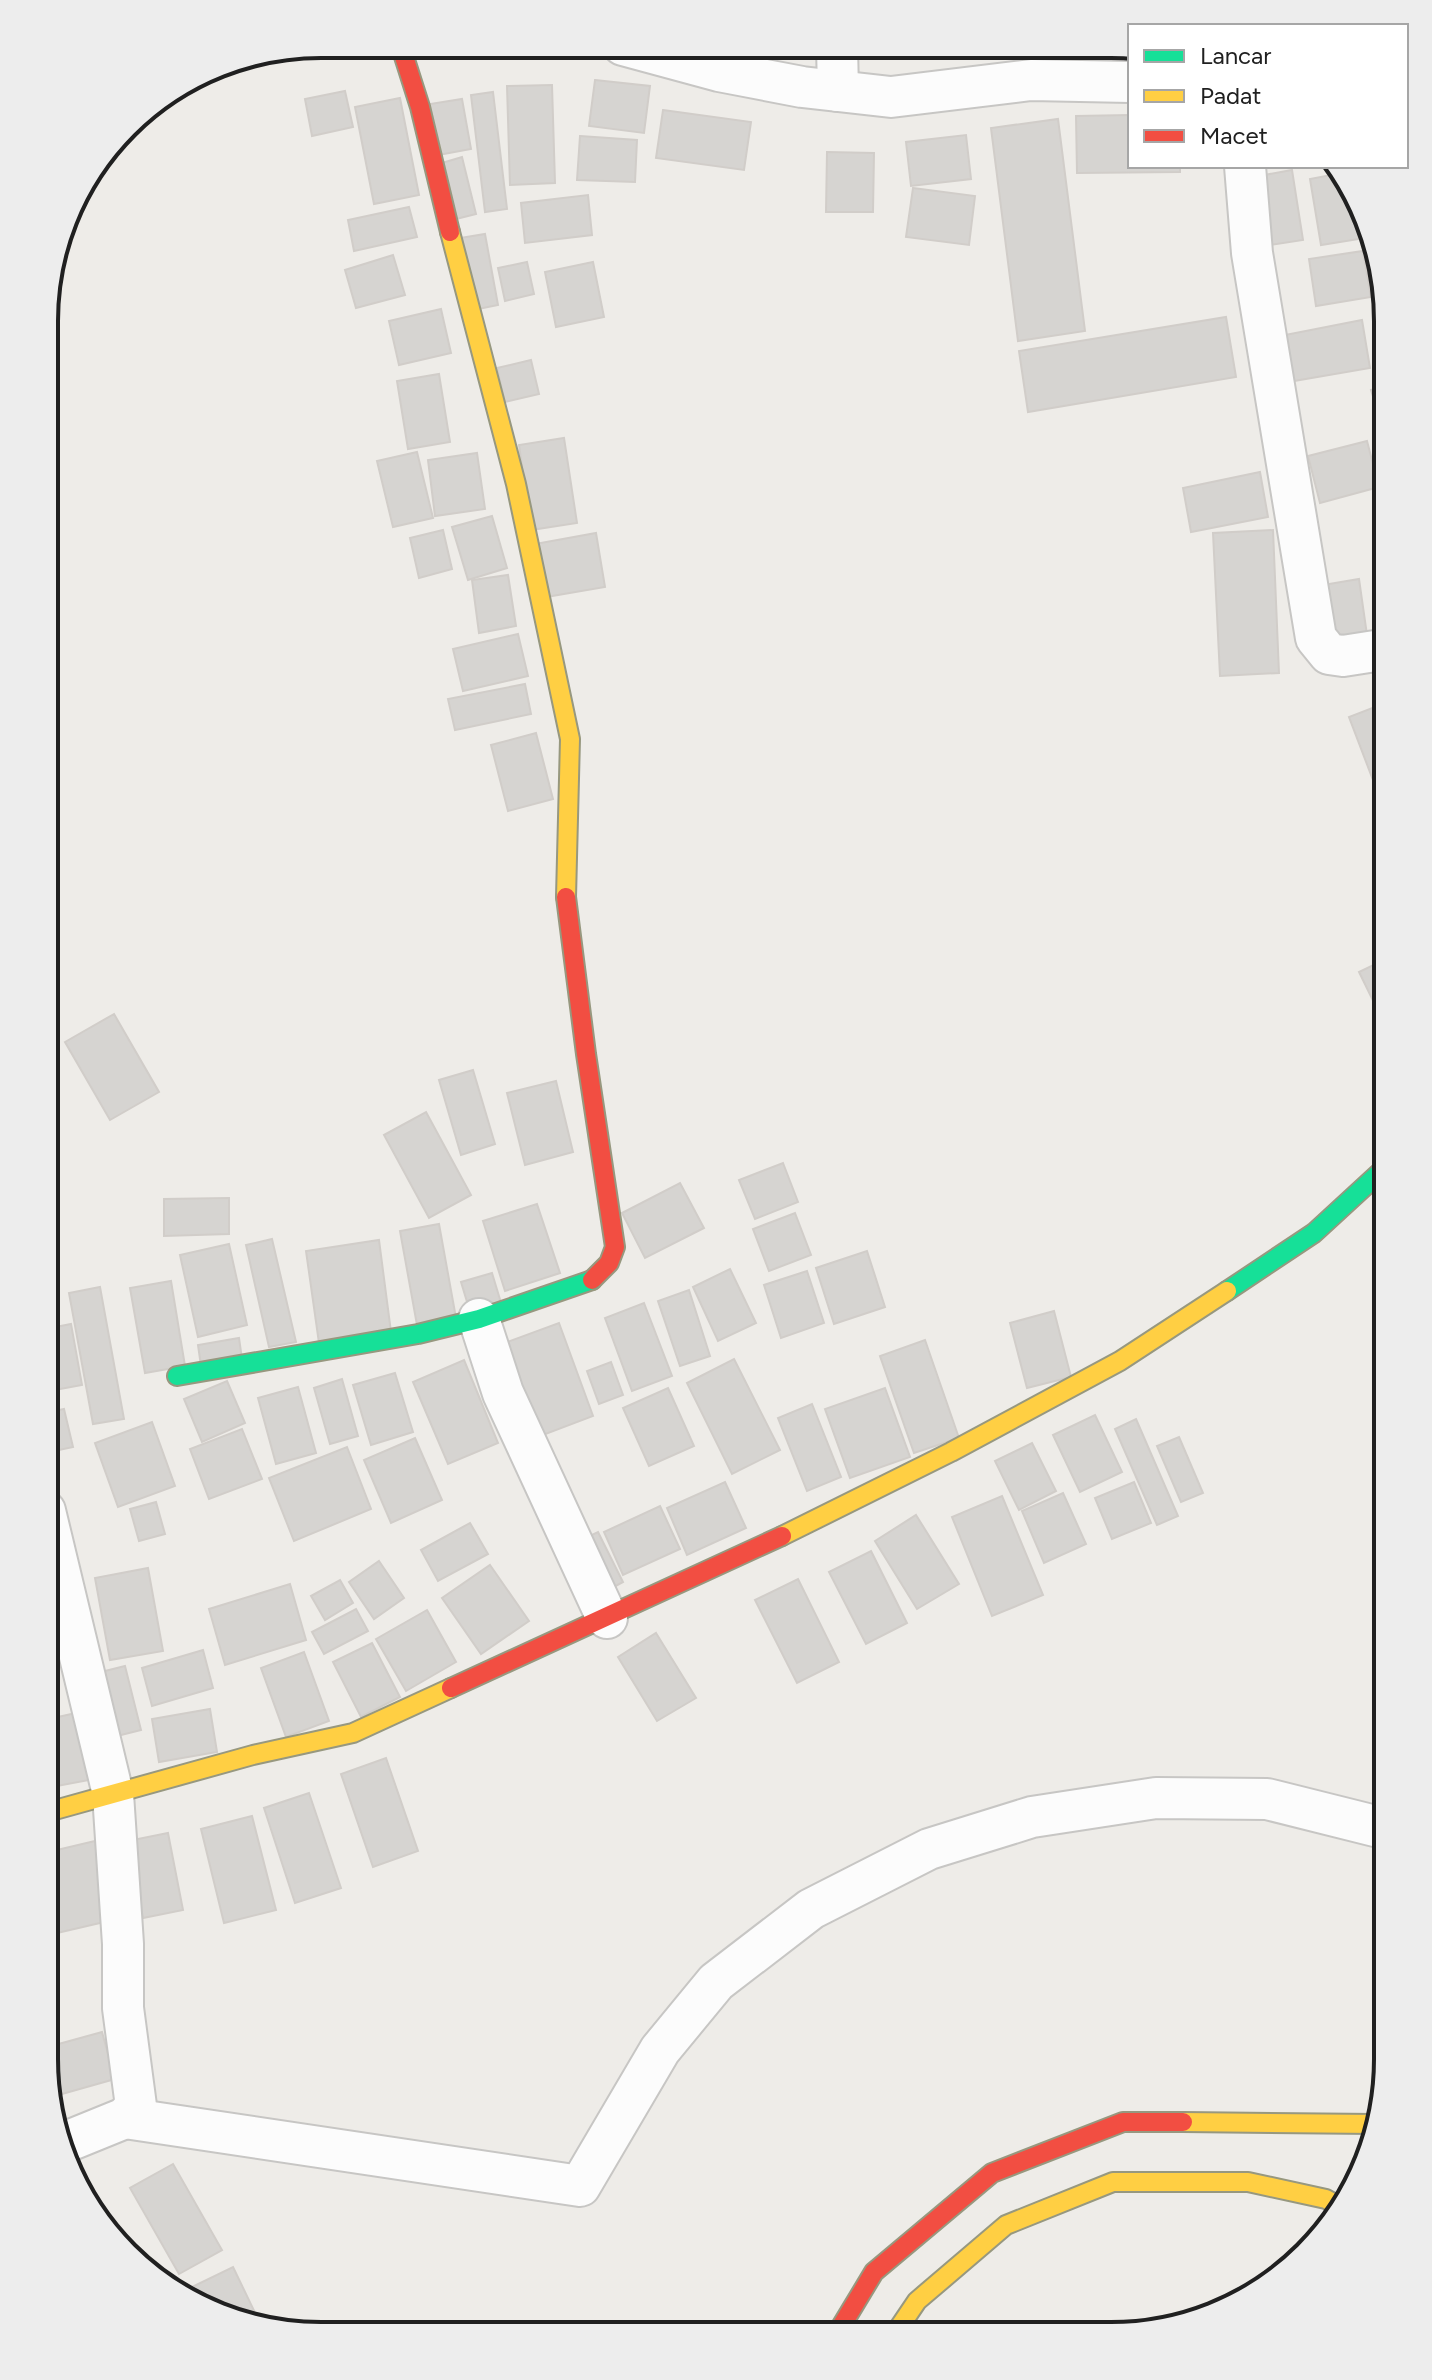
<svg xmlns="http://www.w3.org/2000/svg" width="1432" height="2380" viewBox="0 0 1432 2380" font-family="Figtree,sans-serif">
<rect width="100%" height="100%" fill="#eeece8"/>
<!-- building -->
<g fill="#d6d4d1" stroke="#d1cdc9" stroke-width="2">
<polygon points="853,46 907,46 853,49"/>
<polygon points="975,46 1027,46 1027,54 976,57"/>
<polygon points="595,80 650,86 644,133 589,126"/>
<polygon points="552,85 555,183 510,185 507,86"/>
<polygon points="345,91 353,127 312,136 305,99"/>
<polygon points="493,92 507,209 485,212 471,95"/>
<polygon points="400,98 419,195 374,204 355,107"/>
<polygon points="462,99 471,149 438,155 430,104"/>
<polygon points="663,110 751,122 744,170 656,158"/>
<polygon points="1130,115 1130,166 1180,166 1180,172 1077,173 1076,116"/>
<polygon points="1058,119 1085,331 1018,341 991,128"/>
<polygon points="966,135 971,179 911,186 906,142"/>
<polygon points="580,136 637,140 635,182 577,180"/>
<polygon points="827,152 874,153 873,212 826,212"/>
<polygon points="462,157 476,214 456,219 442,163"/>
<polygon points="1292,170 1303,240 1270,245 1259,176"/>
<polygon points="1336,174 1352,196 1359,239 1321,245 1310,179"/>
<polygon points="913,188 975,196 969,245 906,237"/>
<polygon points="588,195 592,235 525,243 521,203"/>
<polygon points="409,207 417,237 354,251 348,220"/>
<polygon points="485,234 498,305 473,310 460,238"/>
<polygon points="1363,251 1371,297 1316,306 1309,259"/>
<polygon points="393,255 405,295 356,308 345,270"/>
<polygon points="527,262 534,294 505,301 498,268"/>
<polygon points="593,262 604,317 556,327 545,272"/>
<polygon points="441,309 451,353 399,365 389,321"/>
<polygon points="1226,317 1236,377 1028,412 1019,351"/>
<polygon points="1362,320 1370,368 1288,382 1280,336"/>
<polygon points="531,360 539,394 505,402 497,368"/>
<polygon points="439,374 450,442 408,449 397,381"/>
<polygon points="1388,385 1388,445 1371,390"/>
<polygon points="564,438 577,523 531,530 519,445"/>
<polygon points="1367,441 1379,487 1320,503 1308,456"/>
<polygon points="417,452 433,518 393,527 377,461"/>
<polygon points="477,453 485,509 435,516 428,460"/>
<polygon points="1260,472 1268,517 1191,532 1183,488"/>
<polygon points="492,516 507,568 468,580 452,527"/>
<polygon points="443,530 452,569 419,578 410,538"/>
<polygon points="1273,530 1279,673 1220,676 1213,533"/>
<polygon points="596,533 605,587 546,597 535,544"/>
<polygon points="508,575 516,626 479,633 472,580"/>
<polygon points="1359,579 1367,635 1325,642 1317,586"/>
<polygon points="518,634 528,676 463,691 453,649"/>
<polygon points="525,684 531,714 455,730 448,699"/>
<polygon points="1388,702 1388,784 1376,788 1349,717"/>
<polygon points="536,733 553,799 508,811 491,745"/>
<polygon points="1388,958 1388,1014 1381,1017 1359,972"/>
<polygon points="114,1014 159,1092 110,1120 65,1042"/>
<polygon points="473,1070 495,1144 461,1155 439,1080"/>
<polygon points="556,1081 573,1152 525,1165 507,1093"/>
<polygon points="426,1112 471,1195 429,1218 384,1135"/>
<polygon points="783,1163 798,1202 755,1219 739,1180"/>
<polygon points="680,1183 704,1228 645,1258 622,1213"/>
<polygon points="229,1198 229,1234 164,1236 164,1199"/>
<polygon points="537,1204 560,1273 505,1291 483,1221"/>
<polygon points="795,1213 811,1255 769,1271 753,1229"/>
<polygon points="439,1224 456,1318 417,1325 400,1231"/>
<polygon points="272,1239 296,1342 269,1347 246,1245"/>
<polygon points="379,1240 391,1332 319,1343 306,1251"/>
<polygon points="229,1244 247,1325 198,1337 180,1255"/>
<polygon points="867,1251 885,1307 834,1324 816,1268"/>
<polygon points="730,1269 756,1323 718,1341 693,1287"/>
<polygon points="807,1271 824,1323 781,1338 764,1285"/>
<polygon points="492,1273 502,1306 471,1315 461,1282"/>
<polygon points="171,1281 185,1366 145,1373 130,1288"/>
<polygon points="100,1287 124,1419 93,1424 69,1293"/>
<polygon points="689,1290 710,1356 680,1366 658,1301"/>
<polygon points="644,1303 672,1376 632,1391 605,1318"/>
<polygon points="1054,1311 1071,1377 1027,1388 1010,1323"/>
<polygon points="559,1323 593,1416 535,1438 502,1344"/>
<polygon points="71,1324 82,1385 49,1391 45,1369 45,1329"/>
<polygon points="239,1338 242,1359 201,1366 198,1345"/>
<polygon points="925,1340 959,1438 914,1453 880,1356"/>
<polygon points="734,1359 780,1450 732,1474 687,1383"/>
<polygon points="464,1360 498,1443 448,1464 413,1382"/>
<polygon points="611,1362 623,1395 599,1404 587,1371"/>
<polygon points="395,1373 413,1432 371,1445 353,1385"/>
<polygon points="342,1379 358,1436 330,1444 314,1388"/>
<polygon points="227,1381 245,1423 202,1442 184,1399"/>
<polygon points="298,1387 316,1453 276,1464 258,1398"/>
<polygon points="668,1388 694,1446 649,1466 623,1408"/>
<polygon points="885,1388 910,1457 850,1478 825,1409"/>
<polygon points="812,1404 841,1477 807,1491 778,1418"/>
<polygon points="64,1409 73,1447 45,1453 45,1413"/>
<polygon points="1095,1415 1122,1472 1080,1492 1053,1435"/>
<polygon points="1136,1419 1178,1516 1157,1525 1115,1429"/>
<polygon points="152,1422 175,1486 118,1507 95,1443"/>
<polygon points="242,1429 262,1479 209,1499 190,1449"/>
<polygon points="1179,1437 1203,1493 1181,1502 1157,1446"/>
<polygon points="415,1438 442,1500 391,1523 364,1460"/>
<polygon points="1032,1443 1056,1491 1019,1510 995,1461"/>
<polygon points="347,1447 371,1509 294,1541 269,1478"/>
<polygon points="725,1482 746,1528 687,1555 667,1508"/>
<polygon points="1134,1482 1151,1523 1112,1539 1095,1498"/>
<polygon points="1063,1493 1086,1544 1044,1563 1022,1511"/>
<polygon points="1002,1496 1043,1595 992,1616 952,1517"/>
<polygon points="156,1502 165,1534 139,1541 130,1509"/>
<polygon points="660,1506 680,1549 623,1575 604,1532"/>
<polygon points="916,1515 959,1584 917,1609 875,1541"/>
<polygon points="470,1523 488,1554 438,1581 421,1550"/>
<polygon points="598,1532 623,1582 603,1593 577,1542"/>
<polygon points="871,1551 907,1623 866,1644 829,1572"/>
<polygon points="379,1561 404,1598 374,1619 349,1582"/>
<polygon points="490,1565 529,1621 481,1654 442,1598"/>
<polygon points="148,1568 163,1651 110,1660 95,1578"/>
<polygon points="798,1579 839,1662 797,1683 755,1600"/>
<polygon points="340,1580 353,1603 325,1620 311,1596"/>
<polygon points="290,1584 306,1640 225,1665 209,1609"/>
<polygon points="356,1609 368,1631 324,1654 312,1632"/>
<polygon points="427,1610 456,1662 406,1691 376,1639"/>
<polygon points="656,1633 696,1698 657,1721 618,1657"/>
<polygon points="372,1643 400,1697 361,1717 333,1662"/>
<polygon points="203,1650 213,1688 152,1706 142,1668"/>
<polygon points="304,1652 329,1721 286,1737 261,1668"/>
<polygon points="125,1666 141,1730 113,1737 97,1673"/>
<polygon points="210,1709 217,1752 159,1762 152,1719"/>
<polygon points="76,1713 89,1780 46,1788 44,1720"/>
<polygon points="386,1758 418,1851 373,1867 341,1774"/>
<polygon points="309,1793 341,1888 295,1903 264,1808"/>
<polygon points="252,1816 276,1910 224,1923 201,1829"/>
<polygon points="168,1833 183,1910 143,1918 128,1841"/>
<polygon points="95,1841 113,1920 57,1933 44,1875 44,1853"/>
<polygon points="102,2032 115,2079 55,2096 44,2048"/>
<polygon points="173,2164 222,2250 179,2274 130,2188"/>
<polygon points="233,2267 260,2323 197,2297 192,2287"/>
</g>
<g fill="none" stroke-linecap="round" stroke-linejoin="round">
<!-- street casing -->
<g stroke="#c7c6c4" stroke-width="44">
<g id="street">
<polyline points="623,45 719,71 802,87 891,97 1031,80 1130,82"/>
<polyline points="837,46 838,91"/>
<polyline points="1245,166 1252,253 1316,638 1329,654 1343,656 1388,649"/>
<polyline points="479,1319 503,1393 607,1618"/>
<polyline points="45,1511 113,1794 123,1944 123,2008 136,2106 125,2118 61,2144"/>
<polyline points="125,2118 580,2186 660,2050 716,1982 811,1909 929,1849 1032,1817 1156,1798 1267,1799 1387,1829"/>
</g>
</g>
<!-- fast casing -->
<g stroke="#97987f" stroke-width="22">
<g id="fast">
<polyline points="1227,1291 1314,1233 1388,1165"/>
<polyline points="177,1376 418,1334 479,1319 592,1280"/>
</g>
</g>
<!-- slow casing -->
<g stroke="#97987f" stroke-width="22">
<g id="slow">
<polyline points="450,232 516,484 570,739 566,897"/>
<polyline points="782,1536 951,1452 1120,1361 1227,1291"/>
<polyline points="44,1813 253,1755 353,1733 451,1688"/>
<polyline points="1183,2122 1376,2124"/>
<polyline points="894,2335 917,2301 1006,2225 1113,2182 1248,2182 1326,2199 1342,2208"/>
</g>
</g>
<!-- jam casing -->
<g stroke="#97987f" stroke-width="22">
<g id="jam">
<polyline points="400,44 420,107 450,232"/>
<polyline points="566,897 586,1054 615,1247 609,1263 592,1280"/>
<polyline points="451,1688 782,1536"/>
<polyline points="836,2335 874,2272 992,2173 1123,2122 1183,2122"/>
</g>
</g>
<!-- street -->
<use href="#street" stroke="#fcfcfc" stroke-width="40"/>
<!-- fast -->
<use href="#fast" stroke="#16e098" stroke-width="18"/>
<!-- slow -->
<use href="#slow" stroke="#ffcf43" stroke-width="18"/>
<!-- jam -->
<use href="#jam" stroke="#f24e42" stroke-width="18"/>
</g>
<!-- crop -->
<path d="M0 0H1432V2380H0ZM321 58H1111A263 263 0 0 1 1374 321V2059A263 263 0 0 1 1111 2322H321A263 263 0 0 1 58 2059V321A263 263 0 0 1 321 58Z" fill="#ededed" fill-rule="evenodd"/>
<path fill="none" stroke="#202020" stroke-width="4" d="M321 58H1111A263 263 0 0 1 1374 321V2059A263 263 0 0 1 1111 2322H321A263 263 0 0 1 58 2059V321A263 263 0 0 1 321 58Z"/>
<!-- legend -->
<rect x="1128" y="24" width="280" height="144" fill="#ffffff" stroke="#a6a6a6" stroke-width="2"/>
<rect x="1144" y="50" width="40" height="12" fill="#16e098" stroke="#a6a6a6" stroke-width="2"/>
<text x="1200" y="64" font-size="24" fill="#202020">Lancar</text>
<rect x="1144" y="90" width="40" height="12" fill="#ffcf43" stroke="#a6a6a6" stroke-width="2"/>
<text x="1200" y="104" font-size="24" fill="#202020">Padat</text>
<rect x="1144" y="130" width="40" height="12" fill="#f24e42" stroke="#a6a6a6" stroke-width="2"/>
<text x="1200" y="144" font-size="24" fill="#202020">Macet</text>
</svg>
